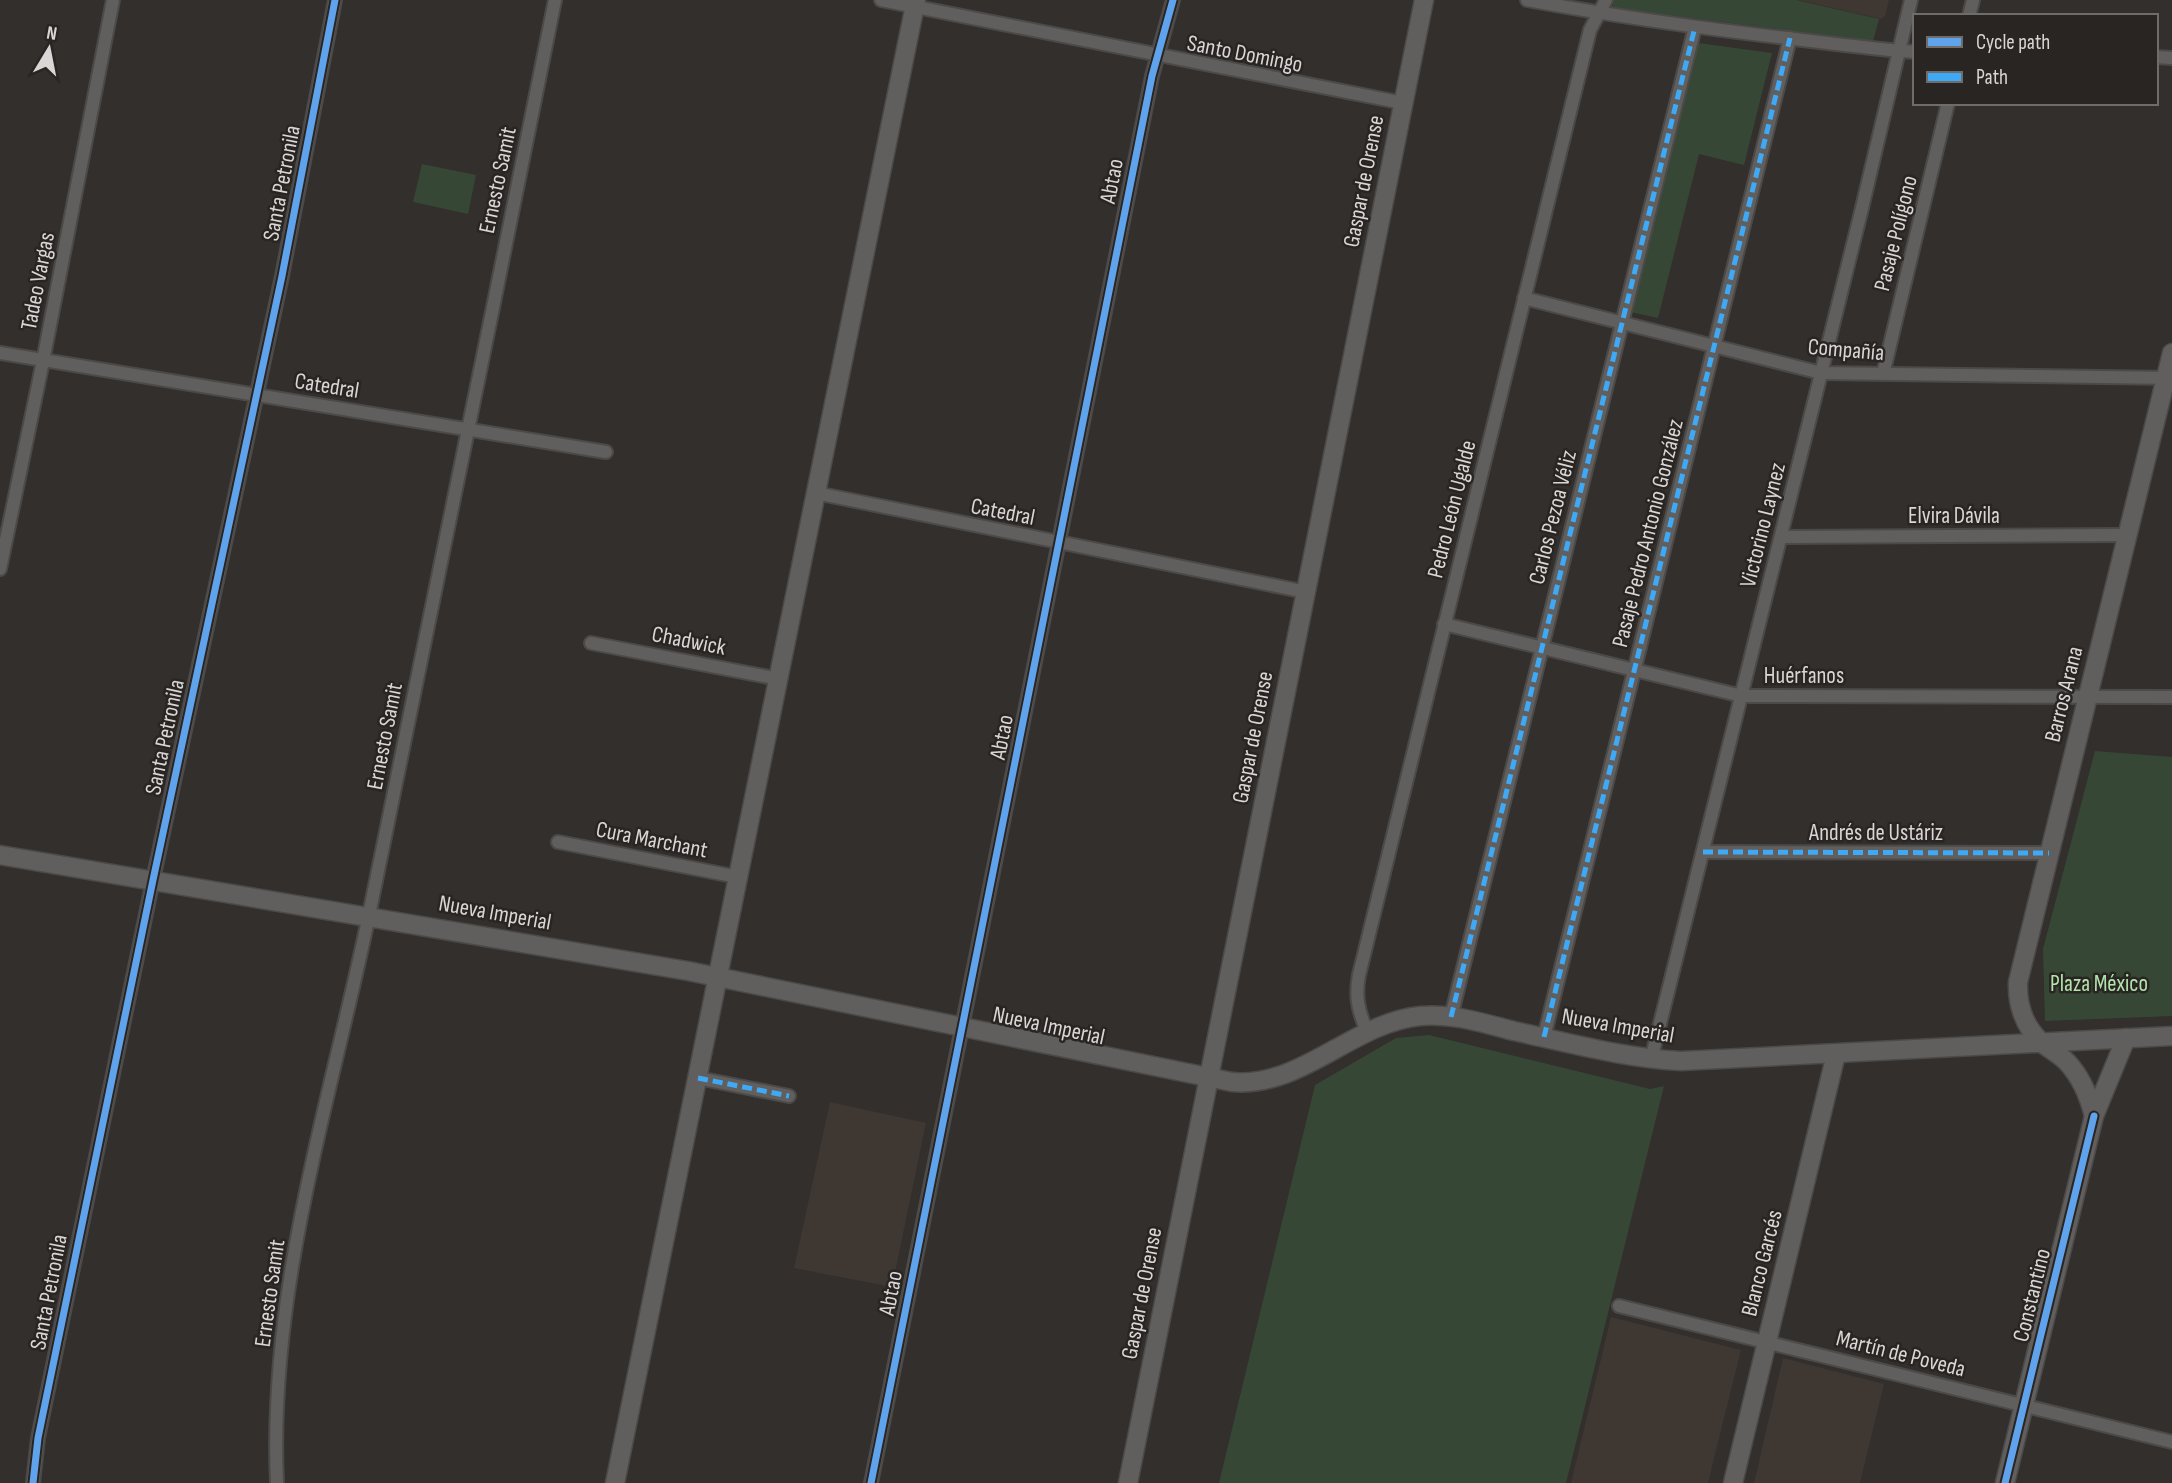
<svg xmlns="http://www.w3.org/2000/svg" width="2172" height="1483" viewBox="0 0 2172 1483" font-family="'Sofia Sans Condensed',sans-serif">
<rect width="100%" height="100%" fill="#322f2d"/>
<!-- built -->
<g fill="#3f3732">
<polygon points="1798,0 1889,0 1885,16 1881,19"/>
<polygon points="830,1102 926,1123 892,1287 794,1268"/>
<polygon points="1611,1317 1741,1350 1708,1483 1571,1483"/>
<polygon points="1783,1358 1884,1384 1860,1483 1754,1483"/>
</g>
<!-- green -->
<g fill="#374735">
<polygon points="1614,0 1796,0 1879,19 1873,41 1612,8"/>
<polygon points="1698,43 1772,53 1744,165 1699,154 1658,318 1631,312"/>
<polygon points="422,164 476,175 468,214 413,202"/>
<polygon points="2095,751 2172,757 2172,1016 2045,1021 2043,949"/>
<polygon points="1429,1035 1650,1089 1664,1086 1566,1483 1219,1483 1315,1085 1396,1038"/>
</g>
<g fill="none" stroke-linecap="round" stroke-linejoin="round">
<!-- street casing -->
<g stroke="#4c4a49" stroke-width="16">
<g id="street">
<polyline points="881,0 1403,103"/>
<path d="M1527,0C1613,16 1700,28 1787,38C1829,43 1872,49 1915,52"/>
<polyline points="1969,16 1973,0"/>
<polyline points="2156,57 2172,58"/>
<polyline points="1524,298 1821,373 2172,378"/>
<polyline points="0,353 606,452"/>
<polyline points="1883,374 1948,103"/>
<polyline points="816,493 1306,592"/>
<polyline points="1781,537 2127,535"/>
<polyline points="0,569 43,361 113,0"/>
<polyline points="1444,624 1742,696 2172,697"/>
<polyline points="591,643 779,679"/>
<polyline points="558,842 738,877"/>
<polyline points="1703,852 2049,853"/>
<polyline points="1451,1017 1695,27"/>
<path d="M1367,1031C1358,1011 1355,996 1359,975L1590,30L1606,0"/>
<polyline points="1544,1037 1790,38"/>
<polyline points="1651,1060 1862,208 1911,0"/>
<polyline points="698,1078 789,1096"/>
<polyline points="1619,1306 2172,1442"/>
<polyline points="33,1483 38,1438 153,880 282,276 335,0"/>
<path d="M277,1483C268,1290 330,1102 369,915C433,611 493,305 555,0"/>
<polyline points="871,1483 1152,76 1173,0"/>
</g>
</g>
<!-- secondary casing -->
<g stroke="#4c4a49" stroke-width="21">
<g id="secondary">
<path d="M0,855L688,971L1232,1082C1302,1088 1352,1023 1420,1016C1452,1013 1483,1023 1514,1031C1570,1043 1624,1058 1681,1061L2172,1036"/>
<path d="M2094,1116C2089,1096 2081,1077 2067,1062C2059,1054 2049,1049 2041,1042C2024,1026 2017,1004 2018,982L2172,353"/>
<polyline points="615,1483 916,0"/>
<polyline points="1128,1483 1424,0"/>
<polyline points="1733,1483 1836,1054"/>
<polyline points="2005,1483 2094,1116 2126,1038"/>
</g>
</g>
<!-- street -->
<use href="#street" stroke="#615f5e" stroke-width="12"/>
<!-- secondary -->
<use href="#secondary" stroke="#615f5e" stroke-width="18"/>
<!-- quiet -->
<g stroke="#3fa9f5" stroke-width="5" stroke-dasharray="10 5" stroke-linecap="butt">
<polyline points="1703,852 2049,853"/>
<polyline points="1451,1017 1695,27"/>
<polyline points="1544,1037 1790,38"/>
<polyline points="698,1078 789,1096"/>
</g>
<!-- cycleway casing -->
<g stroke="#292523" stroke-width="11">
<g id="cycleway">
<polyline points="33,1483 38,1438 153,880 282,276 335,0"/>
<polyline points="871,1483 1152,76 1173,0"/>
<polyline points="2005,1483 2094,1116"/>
</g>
</g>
<!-- cycleway -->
<use href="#cycleway" stroke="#60a3ed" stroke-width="7"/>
</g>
<g text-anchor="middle" stroke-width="5" stroke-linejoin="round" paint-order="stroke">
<!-- street labels -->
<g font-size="23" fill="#d9d6d5" stroke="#292523">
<text transform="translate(1245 53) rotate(11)" y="8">Santo Domingo</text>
<text transform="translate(497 180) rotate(-78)" y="8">Ernesto Samit</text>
<text transform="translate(1111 181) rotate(-79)" y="8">Abtao</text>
<text transform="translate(1363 181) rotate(-79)" y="8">Gaspar de Orense</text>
<text transform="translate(281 183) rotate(-79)" y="8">Santa Petronila</text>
<text transform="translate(1895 233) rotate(-76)" y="8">Pasaje Polígono</text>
<text transform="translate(37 281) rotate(-79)" y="8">Tadeo Vargas</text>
<text transform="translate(1846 349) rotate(5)" y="8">Compañía</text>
<text transform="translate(327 385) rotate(9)" y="8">Catedral</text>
<text transform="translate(1451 509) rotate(-76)" y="8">Pedro León Ugalde</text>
<text transform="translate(1003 511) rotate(11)" y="8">Catedral</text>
<text x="1954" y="523">Elvira Dávila</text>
<text transform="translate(1552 517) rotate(-76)" y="8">Carlos Pezoa Véliz</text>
<text transform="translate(1762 525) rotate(-76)" y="8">Victorino Laynez</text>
<text transform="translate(1647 533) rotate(-76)" y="8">Pasaje Pedro Antonio González</text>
<text transform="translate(689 640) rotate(11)" y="8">Chadwick</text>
<text x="1804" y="683">Huérfanos</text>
<text transform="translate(2063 694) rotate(-76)" y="8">Barros Arana</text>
<text transform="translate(384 736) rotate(-79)" y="8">Ernesto Samit</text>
<text transform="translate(164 737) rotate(-78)" y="8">Santa Petronila</text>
<text transform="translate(1001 737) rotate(-79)" y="8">Abtao</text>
<text transform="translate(1252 737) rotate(-79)" y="8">Gaspar de Orense</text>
<text x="1876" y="840">Andrés de Ustáriz</text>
<text transform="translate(652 839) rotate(11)" y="8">Cura Marchant</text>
<text transform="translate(495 912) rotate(10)" y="8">Nueva Imperial</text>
<text transform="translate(1049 1025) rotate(12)" y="8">Nueva Imperial</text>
<text transform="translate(1618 1025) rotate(10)" y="8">Nueva Imperial</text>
<text transform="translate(1761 1263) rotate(-76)" y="8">Blanco Garcés</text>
<text transform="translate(48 1292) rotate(-79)" y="8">Santa Petronila</text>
<text transform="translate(269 1293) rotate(-82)" y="8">Ernesto Samit</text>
<text transform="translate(890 1293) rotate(-79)" y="8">Abtao</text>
<text transform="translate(1141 1293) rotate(-79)" y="8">Gaspar de Orense</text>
<text transform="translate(2031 1295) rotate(-76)" y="8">Constantino</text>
<text transform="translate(1901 1353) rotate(14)" y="8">Martín de Poveda</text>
</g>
<!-- park labels -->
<g font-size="23" fill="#b2e4ac" stroke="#292523">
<text x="2099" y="991">Plaza México</text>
</g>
</g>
<!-- legend -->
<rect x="1913" y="14" width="245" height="91" fill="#292523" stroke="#6f6c6a" stroke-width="2"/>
<rect x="1927" y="37" width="35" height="10" fill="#60a3ed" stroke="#6f6c6a" stroke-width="2"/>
<text x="1976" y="49" font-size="21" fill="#d9d6d5">Cycle path</text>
<rect x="1927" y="72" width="35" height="10" fill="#3fa9f5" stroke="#6f6c6a" stroke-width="2"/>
<text x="1976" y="84" font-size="21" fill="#d9d6d5">Path</text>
<!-- north arrow -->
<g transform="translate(49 49) rotate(10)" stroke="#292523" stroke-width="5" paint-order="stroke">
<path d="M0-5L12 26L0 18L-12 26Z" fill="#d9d6d5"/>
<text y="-10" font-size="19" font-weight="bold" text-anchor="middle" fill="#d9d6d5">N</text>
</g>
</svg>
